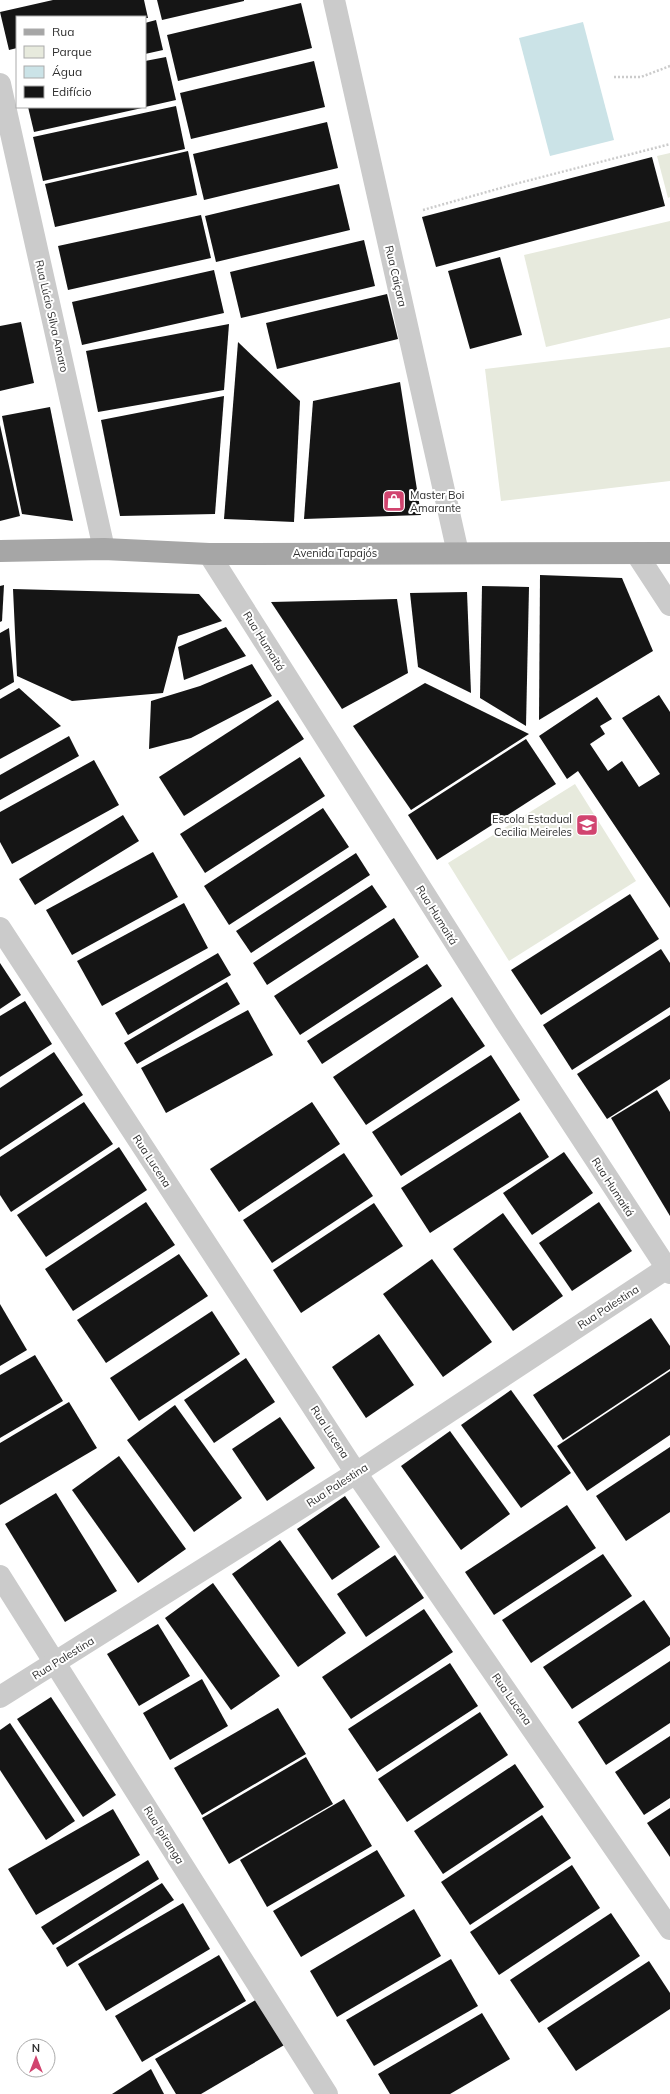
<svg xmlns="http://www.w3.org/2000/svg" width="670" height="2094" viewBox="0 0 670 2094" font-family="Mulish,sans-serif">
<rect width="100%" height="100%" fill="#fff"/>
<!-- green -->
<g fill="#e7eadd">
<polygon points="670,153 670,197 668,198 657,156"/>
<polygon points="670,221 670,318 546,347 524,255"/>
<polygon points="670,347 670,481 501,501 485,369"/>
<polygon points="575,784 636,881 509,961 448,863"/>
</g>
<!-- water -->
<polygon fill="#cbe3e7" points="583,22 614,140 550,156 519,38"/>
<!-- building -->
<g fill="#151515">
<polygon points="53,0 144,0 148,18 17,17 17,48 9,50 0,12"/>
<polygon points="157,0 244,0 244,1 162,20"/>
<polygon points="301,3 312,48 178,81 167,35"/>
<polygon points="156,20 163,50 145,54 145,23"/>
<polygon points="166,57 176,100 145,107 145,61"/>
<polygon points="314,61 325,107 191,139 180,93"/>
<polygon points="176,106 185,149 43,181 33,137"/>
<polygon points="28,107 142,107 142,108 34,132"/>
<polygon points="327,122 338,168 204,200 193,154"/>
<polygon points="188,151 197,195 55,227 45,184"/>
<polygon points="652,157 665,206 436,267 422,217"/>
<polygon points="339,184 350,230 216,262 205,216"/>
<polygon points="201,215 211,258 68,290 58,246"/>
<polygon points="364,240 375,286 241,318 230,272"/>
<polygon points="500,257 522,335 470,349 448,271"/>
<polygon points="214,270 224,313 82,345 72,302"/>
<polygon points="387,294 398,339 277,369 266,323"/>
<polygon points="21,322 34,383 0,391 0,326"/>
<polygon points="229,324 224,390 98,412 86,351"/>
<polygon points="238,342 300,401 294,522 224,519"/>
<polygon points="400,382 421,515 304,519 313,401"/>
<polygon points="224,396 215,514 120,516 101,420"/>
<polygon points="50,407 73,521 22,514 2,416"/>
<polygon points="0,425 20,516 0,521"/>
<polygon points="540,575 622,578 653,651 539,720"/>
<polygon points="4,585 2,621 0,622 0,586"/>
<polygon points="482,586 529,587 526,726 480,698"/>
<polygon points="13,589 199,594 222,621 178,636 163,693 72,701 17,676"/>
<polygon points="467,592 471,693 418,667 410,593"/>
<polygon points="397,599 408,673 342,709 271,602"/>
<polygon points="226,627 246,656 184,680 178,647"/>
<polygon points="9,628 14,682 0,690 0,633"/>
<polygon points="252,664 272,696 191,738 149,749 151,701 200,686"/>
<polygon points="425,683 529,734 411,810 353,726"/>
<polygon points="19,688 61,726 0,759 0,699"/>
<polygon points="659,695 670,712 670,908 578,771 567,779 539,736 597,697 612,719 600,726 605,734 590,744 608,771 622,761 639,787 660,774 622,718"/>
<polygon points="278,700 304,739 184,816 159,777"/>
<polygon points="69,736 79,756 0,800 0,775"/>
<polygon points="526,739 556,784 437,860 408,815"/>
<polygon points="300,757 325,796 205,873 180,834"/>
<polygon points="94,760 119,805 12,864 0,842 0,812"/>
<polygon points="323,808 349,847 229,925 204,886"/>
<polygon points="123,815 139,841 35,905 19,879"/>
<polygon points="153,852 178,897 72,955 46,910"/>
<polygon points="356,853 370,875 251,953 236,931"/>
<polygon points="372,885 387,907 267,985 253,963"/>
<polygon points="630,894 659,939 541,1015 511,970"/>
<polygon points="184,903 208,948 102,1006 77,961"/>
<polygon points="394,918 419,957 300,1035 274,996"/>
<polygon points="661,949 670,963 670,1007 572,1070 543,1025"/>
<polygon points="218,953 231,975 128,1035 115,1013"/>
<polygon points="0,963 21,995 0,1009"/>
<polygon points="427,964 442,986 322,1064 307,1041"/>
<polygon points="227,982 240,1004 137,1064 124,1043"/>
<polygon points="452,997 485,1046 366,1125 333,1077"/>
<polygon points="25,1001 52,1044 0,1077 0,1016"/>
<polygon points="248,1010 273,1055 166,1113 141,1068"/>
<polygon points="670,1015 670,1079 607,1119 577,1074"/>
<polygon points="54,1052 83,1095 0,1150 0,1088"/>
<polygon points="491,1055 520,1100 401,1176 372,1132"/>
<polygon points="657,1090 670,1112 670,1216 611,1118"/>
<polygon points="84,1102 113,1144 11,1212 0,1195 0,1157"/>
<polygon points="312,1102 340,1144 239,1212 210,1169"/>
<polygon points="520,1112 549,1157 430,1233 401,1188"/>
<polygon points="119,1147 147,1190 46,1257 17,1215"/>
<polygon points="564,1152 593,1193 532,1235 503,1193"/>
<polygon points="344,1153 373,1196 272,1263 243,1220"/>
<polygon points="146,1202 175,1245 73,1311 45,1269"/>
<polygon points="599,1202 632,1251 572,1291 539,1243"/>
<polygon points="374,1203 403,1246 301,1313 273,1270"/>
<polygon points="503,1213 563,1296 513,1331 453,1249"/>
<polygon points="179,1254 208,1296 106,1363 77,1320"/>
<polygon points="432,1259 492,1342 443,1377 383,1294"/>
<polygon points="0,1304 27,1350 0,1366"/>
<polygon points="212,1311 240,1354 139,1421 110,1378"/>
<polygon points="651,1318 670,1346 670,1369 563,1440 533,1395"/>
<polygon points="379,1334 414,1385 366,1418 332,1367"/>
<polygon points="35,1355 63,1401 0,1438 0,1375"/>
<polygon points="246,1358 275,1402 214,1443 184,1400"/>
<polygon points="670,1371 670,1435 587,1491 557,1446"/>
<polygon points="511,1390 571,1473 521,1508 461,1425"/>
<polygon points="69,1402 97,1448 0,1505 0,1443"/>
<polygon points="175,1405 242,1498 194,1532 127,1440"/>
<polygon points="280,1417 315,1468 267,1501 232,1449"/>
<polygon points="450,1431 510,1514 461,1550 401,1466"/>
<polygon points="670,1447 670,1512 626,1541 596,1496"/>
<polygon points="119,1456 186,1549 138,1583 72,1490"/>
<polygon points="56,1493 117,1591 65,1622 5,1524"/>
<polygon points="345,1496 380,1547 332,1580 297,1529"/>
<polygon points="567,1505 596,1548 494,1615 465,1572"/>
<polygon points="280,1540 346,1633 298,1667 232,1574"/>
<polygon points="603,1554 632,1596 531,1663 502,1620"/>
<polygon points="395,1555 424,1598 366,1637 337,1594"/>
<polygon points="213,1583 280,1676 231,1710 165,1618"/>
<polygon points="644,1600 670,1638 670,1645 572,1709 543,1667"/>
<polygon points="424,1609 453,1652 351,1719 322,1677"/>
<polygon points="158,1624 190,1676 139,1706 107,1654"/>
<polygon points="670,1661 670,1723 606,1765 578,1722"/>
<polygon points="450,1663 478,1706 377,1772 348,1729"/>
<polygon points="202,1679 228,1726 170,1760 143,1713"/>
<polygon points="51,1697 116,1795 83,1817 17,1719"/>
<polygon points="278,1708 306,1754 202,1815 174,1768"/>
<polygon points="480,1712 508,1755 407,1822 378,1779"/>
<polygon points="10,1723 75,1821 46,1840 0,1770 0,1730"/>
<polygon points="670,1736 670,1798 644,1815 615,1772"/>
<polygon points="306,1757 333,1804 229,1864 202,1818"/>
<polygon points="515,1764 544,1807 443,1874 414,1831"/>
<polygon points="344,1799 372,1846 267,1907 240,1860"/>
<polygon points="670,1808 670,1857 647,1823"/>
<polygon points="113,1809 140,1855 36,1915 8,1869"/>
<polygon points="542,1815 571,1858 470,1925 441,1882"/>
<polygon points="377,1850 405,1896 301,1957 273,1911"/>
<polygon points="148,1860 159,1879 53,1945 41,1927"/>
<polygon points="572,1865 600,1908 499,1975 470,1932"/>
<polygon points="162,1883 174,1900 67,1967 56,1948"/>
<polygon points="183,1903 210,1949 106,2011 78,1964"/>
<polygon points="414,1909 441,1956 337,2017 310,1971"/>
<polygon points="611,1913 640,1956 539,2023 510,1980"/>
<polygon points="219,1955 246,2001 142,2062 115,2016"/>
<polygon points="451,1959 478,2006 374,2066 346,2020"/>
<polygon points="649,1961 670,1993 670,2009 576,2071 547,2028"/>
<polygon points="259,1998 286,2044 201,2094 176,2094 155,2059"/>
<polygon points="482,2013 510,2059 450,2094 390,2094 378,2074"/>
<polygon points="151,2069 164,2094 112,2094"/>
</g>
<g fill="none" stroke-linecap="round" stroke-linejoin="round">
<!-- path -->
<g stroke="#cbcbcb" stroke-width="2.5" stroke-dasharray="2 2" stroke-linecap="butt">
<polyline points="614,77 641,77 670,66"/>
<polyline points="423,210 515,184 670,144"/>
</g>
<!-- minor -->
<g stroke="#cbcbcb" stroke-width="22">
<polyline points="334,0 458,553"/>
<polyline points="0,84 104,549"/>
<polyline points="636,553 670,605"/>
<polyline points="209,554 505,1021 670,1273"/>
<polyline points="0,928 356,1473 670,1929"/>
<polyline points="0,1576 327,2094"/>
<polyline points="0,1697 356,1473 670,1266"/>
</g>
<!-- major -->
<polyline stroke="#a6a6a6" stroke-width="22" points="0,551 104,549 209,554 670,553"/>
</g>
<!-- icons -->
<defs>
<g id="shop-square" transform="scale(1.15)"><rect x="-9" y="-9" width="18" height="18" rx="4" fill="#d1446f" stroke="#fff"/><path d="M-5-2.5h2.3a2.7 3.5 0 0 1 5.4 0H5L5.5 6h-11ZM-1.5-2.5h3a1.5 2.3 0 0 0-3 0Z" fill="#fff"/></g>
<g id="school-square" transform="scale(1.15)"><rect x="-9" y="-9" width="18" height="18" rx="4" fill="#d1446f" stroke="#fff"/><path d="M0-5L7-2L0 1L-7-2ZM-4 1L0 2.5L4 1V4Q0 6-4 4Z" fill="#fff"/></g>
</defs>
<g fill-rule="evenodd">
<use href="#shop-square" x="394" y="501"/>
<use href="#school-square" x="587" y="825"/>
</g>
<g text-anchor="middle" stroke-width="4" stroke-linejoin="round" paint-order="stroke">
<!-- street labels -->
<g font-size="11" fill="#2e2e2e" stroke="#fff">
<text transform="translate(396 276) rotate(77)" y="4">Rua Caiçara</text>
<text transform="translate(52 316) rotate(77)" y="4">Rua Lúcio Silva Amaro</text>
<text x="335" y="557">Avenida Tapajós</text>
<text transform="translate(264 641) rotate(58)" y="4">Rua Humaitá</text>
<text transform="translate(437 915) rotate(58)" y="4">Rua Humaitá</text>
<text transform="translate(152 1161) rotate(57)" y="4">Rua Lucena</text>
<text transform="translate(613 1187) rotate(57)" y="4">Rua Humaitá</text>
<text transform="translate(608 1307) rotate(-33)" y="4">Rua Palestina</text>
<text transform="translate(330 1432) rotate(57)" y="4">Rua Lucena</text>
<text transform="translate(337 1485) rotate(-33)" y="4">Rua Palestina</text>
<text transform="translate(63 1658) rotate(-32)" y="4">Rua Palestina</text>
<text transform="translate(512 1699) rotate(55)" y="4">Rua Lucena</text>
<text transform="translate(164 1835) rotate(58)" y="4">Rua Ipiranga</text>
</g>
<!-- poi labels -->
<g font-size="11" fill="#2e2e2e" stroke="#fff" text-anchor="start">
<text x="410" y="499">Master Boi<tspan x="410" dy="13">Amarante</tspan></text>
<text x="572" y="823" text-anchor="end">Escola Estadual<tspan x="572" dy="13">Cecilia Meireles</tspan></text>
</g>
</g>
<!-- legend -->
<rect x="16" y="16" width="130" height="92" fill="#ffffff" stroke="#ababab"/>
<rect x="24" y="29" width="20" height="6" fill="#a6a6a6" stroke="#ababab"/>
<text x="52" y="36" font-size="12" fill="#2e2e2e">Rua</text>
<rect x="24" y="46" width="20" height="12" fill="#e7eadd" stroke="#ababab"/>
<text x="52" y="56" font-size="12" fill="#2e2e2e">Parque</text>
<rect x="24" y="66" width="20" height="12" fill="#cbe3e7" stroke="#ababab"/>
<text x="52" y="76" font-size="12" fill="#2e2e2e">Água</text>
<rect x="24" y="86" width="20" height="12" fill="#151515" stroke="#ababab"/>
<text x="52" y="96" font-size="12" fill="#2e2e2e">Edifício</text>
<!-- north arrow -->
<g transform="translate(36 2058)"><circle r="19" fill="#ffffff" stroke="#ababab"/>
<path d="M0-3L7 15L0 10L-7 15Z" fill="#d1446f"/>
<text y="-6" font-size="11" font-weight="bold" text-anchor="middle" fill="#2e2e2e">N</text>
</g>
</svg>
